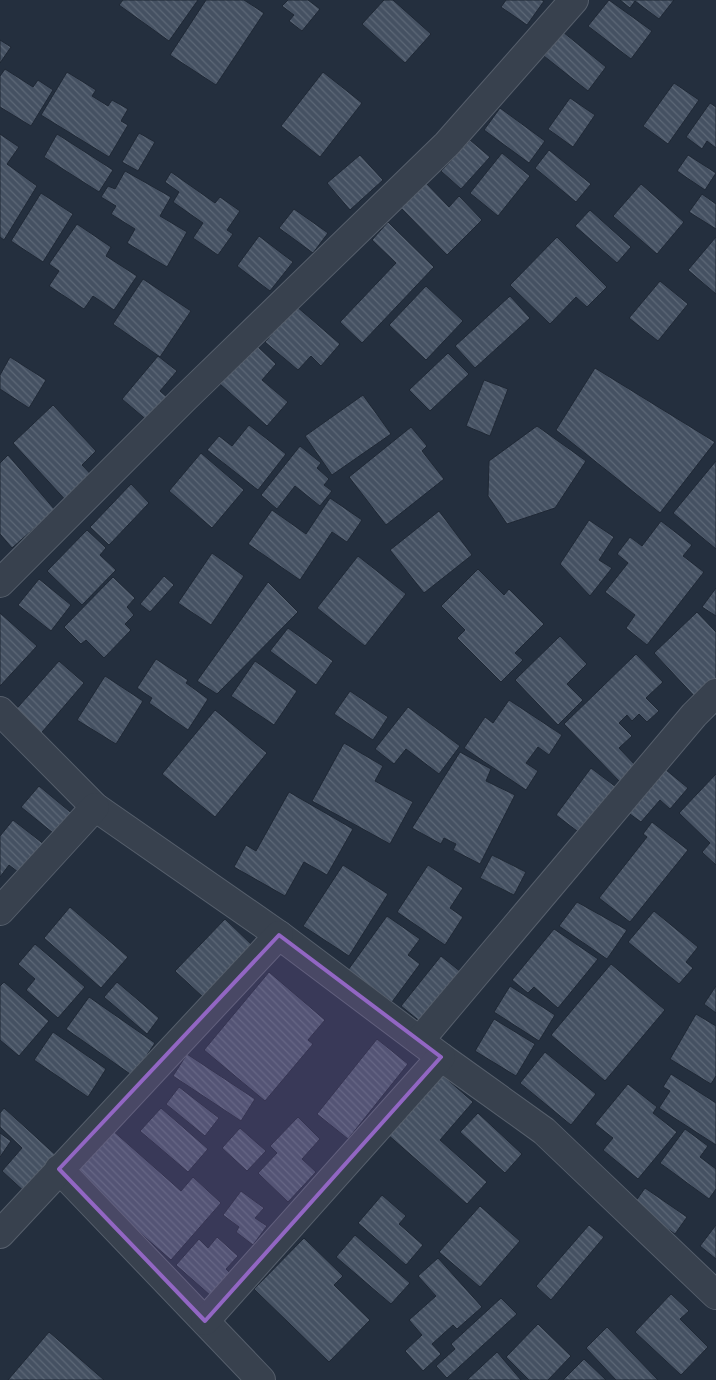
<svg xmlns="http://www.w3.org/2000/svg" width="716" height="1380" viewBox="0 0 716 1380" font-family="Montserrat,sans-serif">
<defs>
<pattern id="building-back-hatch" width="6" height="6" patternUnits="userSpaceOnUse" patternTransform="scale(1.25)"><rect width="6" height="6" fill="#455162"/><path d="M-1 5l2 2M0 0l6 6M5-1l2 2" fill="none" stroke="#5d6877"/></pattern>
</defs>
<rect width="100%" height="100%" fill="#242f3e"/>
<!-- building -->
<g fill="url(#building-back-hatch)" stroke="#1f2835">
<polygon points="123,0 198,0 169,41 119,5"/>
<polygon points="206,0 244,0 264,13 216,85 170,55"/>
<polygon points="288,0 308,0 320,9 302,31 289,21 294,15 282,6"/>
<polygon points="384,0 393,0 431,34 405,63 362,24"/>
<polygon points="506,0 542,0 544,1 527,25 501,7"/>
<polygon points="609,0 652,31 631,59 588,26"/>
<polygon points="620,0 674,0 659,19 635,1 630,8"/>
<polygon points="563,32 606,67 588,91 544,56"/>
<polygon points="0,40 11,47 0,63"/>
<polygon points="5,69 33,87 38,80 53,90 31,126 0,107 0,76"/>
<polygon points="67,72 96,90 92,96 108,106 112,100 128,109 121,121 128,125 109,157 41,115"/>
<polygon points="323,72 362,103 320,157 281,126"/>
<polygon points="674,83 699,100 668,144 643,126"/>
<polygon points="570,98 595,115 573,147 548,129"/>
<polygon points="710,103 716,107 716,148 707,141 702,149 686,137"/>
<polygon points="500,108 545,141 529,163 484,130"/>
<polygon points="139,133 155,142 138,171 122,162"/>
<polygon points="0,134 19,147 7,164 37,186 4,240 0,237"/>
<polygon points="57,134 113,170 99,192 44,157"/>
<polygon points="470,140 490,157 461,189 441,171"/>
<polygon points="549,150 591,184 576,202 535,168"/>
<polygon points="502,153 530,176 498,216 470,193"/>
<polygon points="360,155 383,180 350,210 327,183"/>
<polygon points="688,155 716,173 705,190 677,171"/>
<polygon points="125,171 171,197 160,216 187,232 167,267 127,243 135,229 111,214 116,206 101,197 108,186 115,189"/>
<polygon points="171,172 215,203 220,197 240,211 227,230 233,234 218,255 193,238 203,223 173,202 179,192 165,182"/>
<polygon points="424,181 449,207 459,196 482,220 447,255 399,206"/>
<polygon points="641,184 684,222 657,254 613,216"/>
<polygon points="41,193 73,214 43,262 11,241"/>
<polygon points="702,194 716,204 716,229 689,212"/>
<polygon points="294,209 328,233 313,253 279,228"/>
<polygon points="590,210 631,247 617,263 575,226"/>
<polygon points="388,222 434,267 362,343 340,322 396,263 372,240"/>
<polygon points="77,224 111,247 106,256 137,276 114,310 93,296 84,309 49,286 59,271 49,264"/>
<polygon points="259,236 293,262 270,291 237,266"/>
<polygon points="557,237 607,287 587,307 576,297 550,324 510,285"/>
<polygon points="716,237 716,294 688,270"/>
<polygon points="143,279 191,311 160,357 113,324"/>
<polygon points="660,281 688,304 658,341 629,318"/>
<polygon points="426,286 463,321 426,360 389,325"/>
<polygon points="510,296 530,318 475,368 455,346"/>
<polygon points="296,306 340,344 321,366 311,356 298,370 265,342"/>
<polygon points="255,344 276,364 262,380 288,402 267,426 220,384"/>
<polygon points="448,353 469,374 430,411 409,390"/>
<polygon points="158,356 177,371 160,391 168,398 149,422 122,399"/>
<polygon points="10,357 46,380 29,408 0,389 0,375"/>
<polygon points="595,368 715,442 660,513 556,430"/>
<polygon points="484,380 508,389 490,436 466,426"/>
<polygon points="363,395 391,434 332,475 305,436"/>
<polygon points="53,405 96,451 82,465 98,482 71,506 13,443"/>
<polygon points="249,425 286,454 258,490 207,450 219,436 232,446"/>
<polygon points="537,426 586,461 555,508 507,524 488,496 489,461"/>
<polygon points="411,427 427,446 422,451 444,479 386,525 349,477"/>
<polygon points="300,446 321,463 317,468 329,479 324,485 332,491 320,506 295,486 277,509 261,495"/>
<polygon points="201,453 244,490 212,528 169,491"/>
<polygon points="8,455 55,510 12,548 0,534 0,463"/>
<polygon points="716,461 716,549 673,513"/>
<polygon points="131,484 149,503 109,545 90,527"/>
<polygon points="330,498 362,520 347,542 332,532 300,580 248,544 272,510 306,534"/>
<polygon points="439,511 472,555 424,593 390,550"/>
<polygon points="589,520 614,537 599,560 612,568 590,596 560,564"/>
<polygon points="661,521 692,545 683,556 704,572 647,645 626,628 635,615 605,592 628,563 617,554 630,537 642,546"/>
<polygon points="87,530 106,548 100,555 116,570 82,605 47,571"/>
<polygon points="212,553 244,576 211,625 178,603"/>
<polygon points="358,556 406,594 365,646 317,608"/>
<polygon points="478,569 504,595 509,589 544,624 515,653 523,660 501,682 457,638 465,630 441,606"/>
<polygon points="164,576 174,585 150,612 140,604"/>
<polygon points="113,577 135,598 127,607 134,615 125,624 131,630 104,658 86,640 81,644 64,627"/>
<polygon points="39,579 71,605 51,631 18,605"/>
<polygon points="268,582 298,612 217,694 197,681"/>
<polygon points="716,588 716,616 702,607"/>
<polygon points="697,612 716,632 716,682 698,700 654,653"/>
<polygon points="0,613 37,646 0,686"/>
<polygon points="288,628 333,661 316,685 270,651"/>
<polygon points="560,636 587,664 567,684 583,700 558,725 515,680"/>
<polygon points="636,654 663,682 646,698 659,711 647,722 639,714 632,721 627,715 619,723 632,736 619,748 637,767 621,783 564,724"/>
<polygon points="156,659 188,680 186,683 208,699 188,730 149,703 152,698 137,688"/>
<polygon points="59,661 84,683 37,738 11,715"/>
<polygon points="255,661 297,691 274,725 231,696"/>
<polygon points="105,676 143,701 116,744 77,720"/>
<polygon points="350,691 388,717 373,740 334,714"/>
<polygon points="509,700 562,735 549,755 538,747 526,763 538,771 526,790 464,748 485,717 493,723"/>
<polygon points="408,707 460,746 439,774 406,749 394,764 375,749"/>
<polygon points="215,710 267,753 215,817 162,774"/>
<polygon points="344,743 383,766 375,781 413,802 390,844 312,801"/>
<polygon points="460,752 491,769 486,781 515,795 480,864 453,850 456,844 444,838 441,844 412,828"/>
<polygon points="660,765 688,788 670,809 660,800 641,822 623,809"/>
<polygon points="591,768 616,787 581,834 556,815"/>
<polygon points="716,774 716,865 702,852 710,843 679,813"/>
<polygon points="39,786 75,816 58,837 21,807"/>
<polygon points="289,792 353,829 327,875 304,862 285,896 234,867 246,845 256,851"/>
<polygon points="13,820 45,845 22,875 9,865 0,877 0,836"/>
<polygon points="652,822 688,850 630,922 599,898 647,837 643,834"/>
<polygon points="492,855 526,872 514,895 480,878"/>
<polygon points="343,865 388,894 349,956 303,926"/>
<polygon points="428,865 463,888 450,908 463,917 445,945 397,912"/>
<polygon points="577,902 627,930 607,959 559,926"/>
<polygon points="70,907 128,957 101,988 44,938"/>
<polygon points="654,911 698,947 686,962 693,968 679,984 628,942"/>
<polygon points="387,916 420,939 408,955 420,964 392,1002 348,970"/>
<polygon points="225,919 253,946 204,998 175,971"/>
<polygon points="554,929 598,959 558,1008 534,987 528,993 512,980"/>
<polygon points="35,944 85,987 58,1018 26,990 35,979 18,964"/>
<polygon points="441,956 461,972 422,1023 401,1006"/>
<polygon points="611,964 665,1010 605,1081 551,1035"/>
<polygon points="269,972 325,1020 308,1040 313,1044 265,1101 204,1050"/>
<polygon points="4,982 49,1021 19,1056 0,1040 0,986"/>
<polygon points="117,982 159,1018 147,1034 104,997"/>
<polygon points="510,986 555,1015 539,1041 494,1012"/>
<polygon points="716,986 716,1013 704,1004"/>
<polygon points="89,997 155,1043 133,1076 66,1029"/>
<polygon points="696,1014 716,1026 716,1076 711,1084 670,1059"/>
<polygon points="494,1019 535,1044 516,1076 475,1051"/>
<polygon points="53,1032 106,1069 88,1097 34,1060"/>
<polygon points="377,1039 408,1064 348,1139 317,1114"/>
<polygon points="545,1052 596,1094 571,1125 520,1083"/>
<polygon points="187,1054 255,1099 241,1121 173,1076"/>
<polygon points="440,1073 473,1102 440,1140 487,1182 467,1204 387,1134"/>
<polygon points="671,1074 716,1103 716,1145 659,1108 670,1091 663,1087"/>
<polygon points="628,1084 657,1107 653,1113 677,1132 638,1179 603,1150 613,1138 595,1124"/>
<polygon points="179,1087 219,1118 205,1136 166,1104"/>
<polygon points="4,1108 59,1158 27,1194 2,1171 22,1148 0,1127 0,1113"/>
<polygon points="161,1108 208,1149 188,1172 140,1131"/>
<polygon points="478,1113 522,1154 505,1173 460,1132"/>
<polygon points="298,1117 320,1139 302,1159 316,1172 288,1202 258,1173 277,1153 270,1146"/>
<polygon points="240,1128 266,1151 247,1171 222,1148"/>
<polygon points="111,1129 181,1191 193,1177 221,1203 171,1260 73,1174"/>
<polygon points="685,1129 708,1146 700,1157 716,1169 716,1189 709,1199 660,1163"/>
<polygon points="0,1133 11,1141 0,1157"/>
<polygon points="645,1188 687,1217 675,1234 633,1205"/>
<polygon points="241,1191 264,1208 255,1218 267,1226 253,1245 236,1232 239,1227 223,1215"/>
<polygon points="382,1195 406,1216 399,1224 423,1245 406,1265 358,1223"/>
<polygon points="480,1206 520,1241 480,1287 439,1252"/>
<polygon points="589,1225 604,1237 551,1300 536,1286"/>
<polygon points="716,1225 716,1259 700,1246"/>
<polygon points="355,1235 410,1283 391,1304 336,1257"/>
<polygon points="217,1237 238,1256 226,1269 231,1274 211,1296 176,1265 199,1239 208,1248"/>
<polygon points="304,1238 343,1276 334,1285 370,1320 329,1362 254,1289"/>
<polygon points="438,1258 482,1307 457,1329 453,1325 432,1344 441,1354 423,1371 405,1351 422,1335 409,1320 436,1296 418,1276"/>
<polygon points="671,1294 689,1311 680,1319 708,1347 681,1375 635,1332"/>
<polygon points="501,1298 517,1314 447,1378 436,1366 455,1349 451,1344"/>
<polygon points="538,1324 571,1356 548,1380 529,1380 506,1357"/>
<polygon points="607,1327 658,1380 616,1380 586,1348"/>
<polygon points="49,1332 104,1380 8,1380"/>
<polygon points="497,1352 521,1380 467,1380"/>
<polygon points="584,1359 606,1380 563,1380"/>
</g>
<g fill="none" stroke-linecap="round" stroke-linejoin="round">
<!-- minor casing -->
<g stroke="#565f6c" stroke-width="30">
<g id="minor">
<polyline points="0,583 184,399 447,144 574,0"/>
<polyline points="0,711 95,807 279,935 441,1057 544,1131 716,1295"/>
<polyline points="0,911 95,807"/>
<polyline points="420,1040 694,715 716,693"/>
<polyline points="59,1169 261,1380"/>
<polyline points="0,1234 279,935"/>
<polyline points="205,1321 441,1057"/>
</g>
</g>
<!-- minor -->
<use href="#minor" stroke="#38414e" stroke-width="28"/>
</g>
<!-- marked area -->
<path fill="#9266c3" fill-opacity="0.2" stroke="#9266c3" stroke-width="4" stroke-linejoin="round" d="M279,935L441,1057L205,1321L59,1169Z"/>
</svg>
